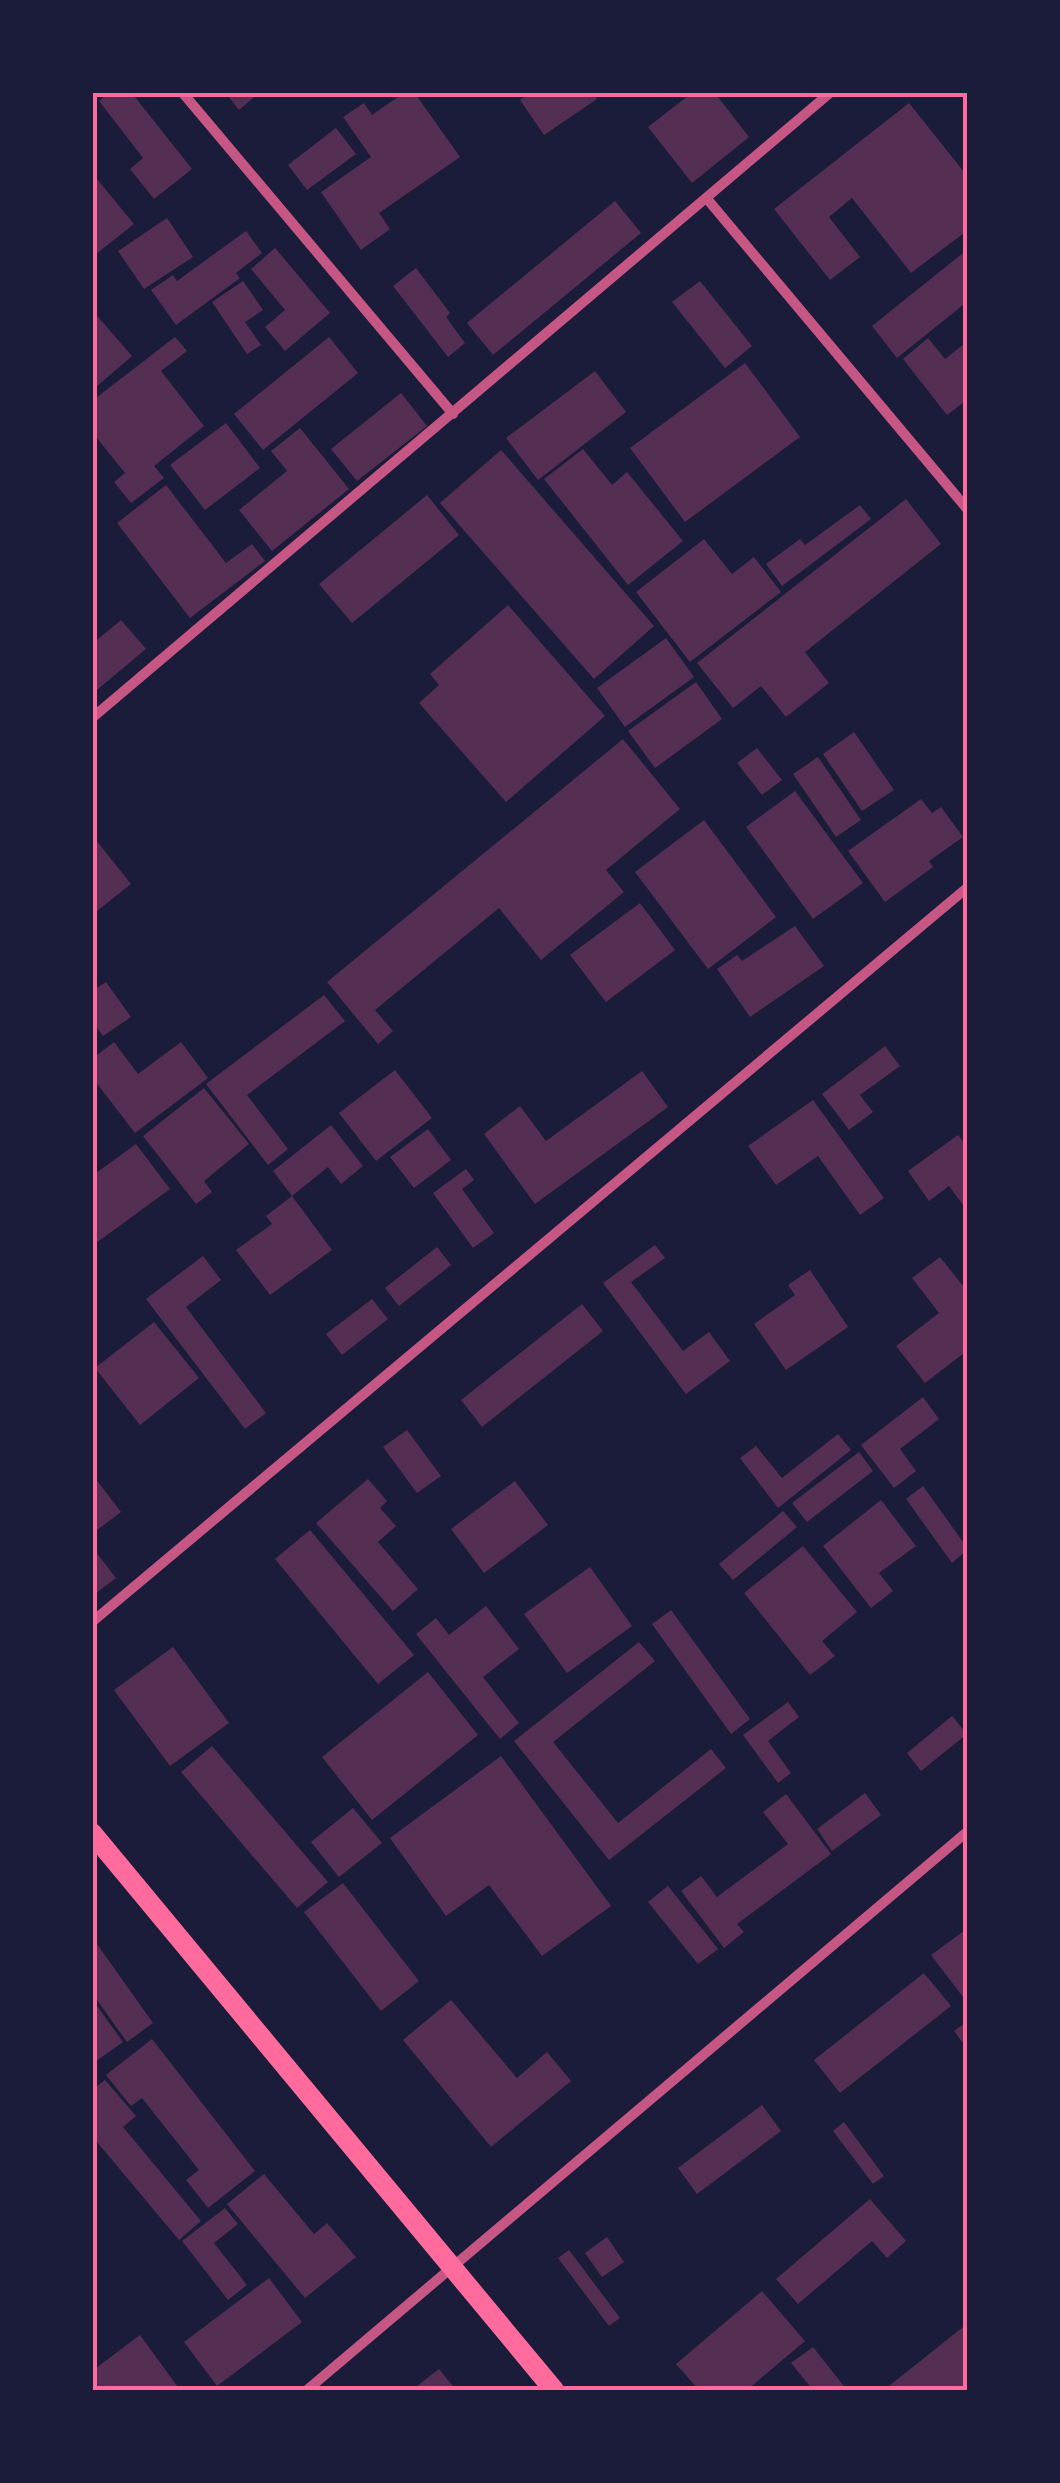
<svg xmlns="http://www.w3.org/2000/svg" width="1060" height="2483" viewBox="0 0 1060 2483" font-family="Commissioner,sans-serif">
<rect width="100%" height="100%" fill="#1b1b3a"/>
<!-- building -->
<g fill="#542f53">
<polygon points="110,92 131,92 192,169 154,199 130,169 143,158 99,101"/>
<polygon points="225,92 260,92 239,110"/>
<polygon points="405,92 414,92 460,157 379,213 390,229 361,250 321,192 371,157 343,117 364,103 372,115"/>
<polygon points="531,92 592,92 597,99 544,135 520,100"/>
<polygon points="693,92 714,92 749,137 692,183 648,127"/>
<polygon points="909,103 968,177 968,230 911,273 852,198 829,217 860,257 830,280 774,209"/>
<polygon points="336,128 356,154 307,190 288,165"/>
<polygon points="92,173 134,224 96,254 92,250"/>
<polygon points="615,201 641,233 493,355 467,323"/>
<polygon points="167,218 193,257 144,289 118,251"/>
<polygon points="246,231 262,253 236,273 240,278 176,325 151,290 173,275 177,281"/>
<polygon points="275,248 330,313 285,351 265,327 285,310 251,269"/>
<polygon points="968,249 968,301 897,358 872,326"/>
<polygon points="416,268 450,313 446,317 465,343 448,357 393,286"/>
<polygon points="243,281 263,310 245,322 261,345 247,354 212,302"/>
<polygon points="700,281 752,346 725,368 672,302"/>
<polygon points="92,310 132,356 96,387 92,382"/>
<polygon points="175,337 187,351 161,371 204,426 154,466 164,478 131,503 114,482 125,473 92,432 92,401"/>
<polygon points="329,337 358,373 263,450 234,414"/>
<polygon points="928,338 945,359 968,341 968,399 947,415 903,359"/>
<polygon points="745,363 800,437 685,522 630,448"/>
<polygon points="595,371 626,412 538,480 506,438"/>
<polygon points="401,393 427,426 357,481 331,449"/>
<polygon points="226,423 260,468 205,510 170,465"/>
<polygon points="300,428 349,489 272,551 239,510 287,471 271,451"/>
<polygon points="583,449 612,485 627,472 683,541 628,585 544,479"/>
<polygon points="501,450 654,626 594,679 440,503"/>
<polygon points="166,485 226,563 252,544 265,561 190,618 117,523"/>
<polygon points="427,495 459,535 352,623 319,584"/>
<polygon points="906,499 941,544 805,652 829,683 786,717 761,686 733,708 697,663"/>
<polygon points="860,505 871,519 782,586 766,564 800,539 805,545"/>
<polygon points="704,539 732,574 754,557 781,592 690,662 636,592"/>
<polygon points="508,605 605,716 506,802 419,703 439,685 430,674"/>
<polygon points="121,620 146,649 92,694 92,644"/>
<polygon points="666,638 694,677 625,727 597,688"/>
<polygon points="696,682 722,719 655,768 628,731"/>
<polygon points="854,732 894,790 862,811 823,754"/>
<polygon points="623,739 680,809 606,870 624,892 541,960 499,908 375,1010 393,1031 378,1044 327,982"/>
<polygon points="757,748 782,780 762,795 737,763"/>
<polygon points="818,757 861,820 836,837 793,774"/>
<polygon points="795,791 863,883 813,919 746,827"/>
<polygon points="921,799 932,813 941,807 963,837 929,861 933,867 885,902 848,851"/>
<polygon points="704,820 776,917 708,969 635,872"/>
<polygon points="92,835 131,884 92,915"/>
<polygon points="640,903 675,950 606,1002 570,955"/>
<polygon points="795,926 824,966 750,1017 717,969 737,955 742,961"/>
<polygon points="106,982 131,1017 103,1036 92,1021 92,991"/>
<polygon points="324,995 345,1021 247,1095 288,1149 268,1165 206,1084"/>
<polygon points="114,1042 138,1074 181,1042 208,1078 135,1133 92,1077 92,1059"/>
<polygon points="885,1046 900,1066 860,1095 873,1112 849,1130 822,1094"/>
<polygon points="395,1070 432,1118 376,1161 339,1113"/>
<polygon points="642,1071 668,1107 535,1204 484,1134 520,1106 546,1141"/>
<polygon points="204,1088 249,1144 204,1181 212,1192 196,1204 143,1136"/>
<polygon points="813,1100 884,1198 860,1215 818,1156 776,1185 748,1146"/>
<polygon points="331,1125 363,1166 341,1184 328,1167 292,1196 273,1171"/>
<polygon points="428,1129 451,1160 414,1188 390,1157"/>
<polygon points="958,1135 968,1148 968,1203 963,1205 949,1186 929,1201 908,1171"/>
<polygon points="136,1144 170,1189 96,1243 92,1176"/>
<polygon points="466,1169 474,1180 462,1189 494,1233 473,1248 433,1193"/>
<polygon points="292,1196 332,1250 270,1295 236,1250 272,1224 266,1216"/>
<polygon points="655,1245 665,1258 631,1282 683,1351 709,1332 730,1361 686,1394 603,1283"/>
<polygon points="437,1247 451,1265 399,1306 385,1288"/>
<polygon points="203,1256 221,1280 186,1307 266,1413 245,1429 146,1299"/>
<polygon points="940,1257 968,1292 968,1350 925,1383 896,1346 939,1313 912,1278"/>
<polygon points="810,1270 848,1327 786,1370 754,1324 795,1295 788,1285"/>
<polygon points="372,1299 388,1319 342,1355 326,1334"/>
<polygon points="582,1304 603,1331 482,1427 461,1400"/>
<polygon points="154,1322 199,1378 140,1425 95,1368"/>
<polygon points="923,1397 939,1419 900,1449 916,1471 894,1488 861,1445"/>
<polygon points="407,1430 441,1476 417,1493 383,1447"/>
<polygon points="838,1434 851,1450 778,1508 740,1458 756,1446 782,1478"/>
<polygon points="859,1452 873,1471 807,1522 792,1503"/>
<polygon points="92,1474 121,1512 92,1534"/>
<polygon points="368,1479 387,1501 380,1508 396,1526 378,1542 418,1589 393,1611 316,1523"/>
<polygon points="515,1481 548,1525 484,1573 451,1529"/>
<polygon points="923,1486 968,1549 952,1563 906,1499"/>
<polygon points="881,1500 916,1546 879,1573 893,1591 871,1608 823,1546"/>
<polygon points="783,1511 797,1527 733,1580 719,1564"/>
<polygon points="310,1530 414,1655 378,1684 275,1559"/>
<polygon points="803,1546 857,1612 822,1641 835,1656 810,1675 744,1593"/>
<polygon points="92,1547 116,1578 92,1596"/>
<polygon points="590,1567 632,1626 567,1673 524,1614"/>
<polygon points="486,1606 519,1649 483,1677 519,1723 500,1739 416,1634 436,1618 449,1635"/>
<polygon points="671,1610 750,1719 731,1734 652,1624"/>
<polygon points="639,1642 655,1661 553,1742 618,1823 711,1749 726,1768 609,1860 514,1741"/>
<polygon points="173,1647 229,1723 170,1766 114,1690"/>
<polygon points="428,1672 478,1735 372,1820 322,1757"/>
<polygon points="788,1702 799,1717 768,1741 791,1773 778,1783 743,1735"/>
<polygon points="952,1716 967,1734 921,1771 907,1753"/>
<polygon points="212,1746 328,1882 297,1908 181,1772"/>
<polygon points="501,1756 611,1906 542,1956 489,1885 446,1916 390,1838"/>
<polygon points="865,1793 881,1815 832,1851 817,1829"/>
<polygon points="786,1794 831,1854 737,1924 744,1932 724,1948 681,1891 701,1876 717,1897 788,1844 763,1812"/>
<polygon points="353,1808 382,1843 339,1877 311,1842"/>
<polygon points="343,1883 419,1981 381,2011 304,1912"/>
<polygon points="668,1886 718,1949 698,1964 648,1902"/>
<polygon points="968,1928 968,1993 963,1997 931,1955"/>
<polygon points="92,1937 153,2023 127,2042 92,1993"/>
<polygon points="924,1973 951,2006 840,2093 814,2060"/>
<polygon points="92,1999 123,2042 92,2064"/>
<polygon points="451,2000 517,2078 547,2052 571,2081 491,2147 403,2040"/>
<polygon points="968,2021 968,2050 954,2031"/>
<polygon points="152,2039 255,2171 208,2208 186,2180 199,2170 142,2098 131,2106 106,2075"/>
<polygon points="105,2080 136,2116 123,2127 201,2221 179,2240 92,2136 92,2090"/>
<polygon points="762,2105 781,2131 697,2194 678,2168"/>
<polygon points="844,2122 884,2176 873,2184 833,2131"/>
<polygon points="264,2174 314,2234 327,2223 356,2257 305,2298 227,2204"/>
<polygon points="870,2199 906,2241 887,2258 872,2241 798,2304 776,2279"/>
<polygon points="225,2208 238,2224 214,2243 247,2285 228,2300 182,2241"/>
<polygon points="607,2237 624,2262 602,2277 585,2253"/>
<polygon points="569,2250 620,2318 609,2326 558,2258"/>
<polygon points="269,2278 302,2322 217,2386 184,2342"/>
<polygon points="762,2291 805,2341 747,2390 699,2390 676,2364"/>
<polygon points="968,2323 968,2390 884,2390"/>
<polygon points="140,2335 180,2390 92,2390 92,2371"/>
<polygon points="813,2347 847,2390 813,2390 791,2363"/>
<polygon points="439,2369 456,2390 412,2390"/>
</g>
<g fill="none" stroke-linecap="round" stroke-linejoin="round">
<!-- minor -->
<g stroke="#c65784" stroke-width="10">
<polyline points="182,92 453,414"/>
<polyline points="708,200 968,510"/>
<polyline points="92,718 831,92"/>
<polyline points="92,1622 968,887"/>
<polyline points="307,2390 968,1831"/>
</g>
<!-- secondary -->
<polyline stroke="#ff6b9d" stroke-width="20" points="92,1833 554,2390"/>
</g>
<!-- border -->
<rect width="1060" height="2483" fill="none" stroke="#1b1b3a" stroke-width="190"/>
<rect x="95" y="95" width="870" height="2293" fill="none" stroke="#ff6b9d" stroke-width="4"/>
</svg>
